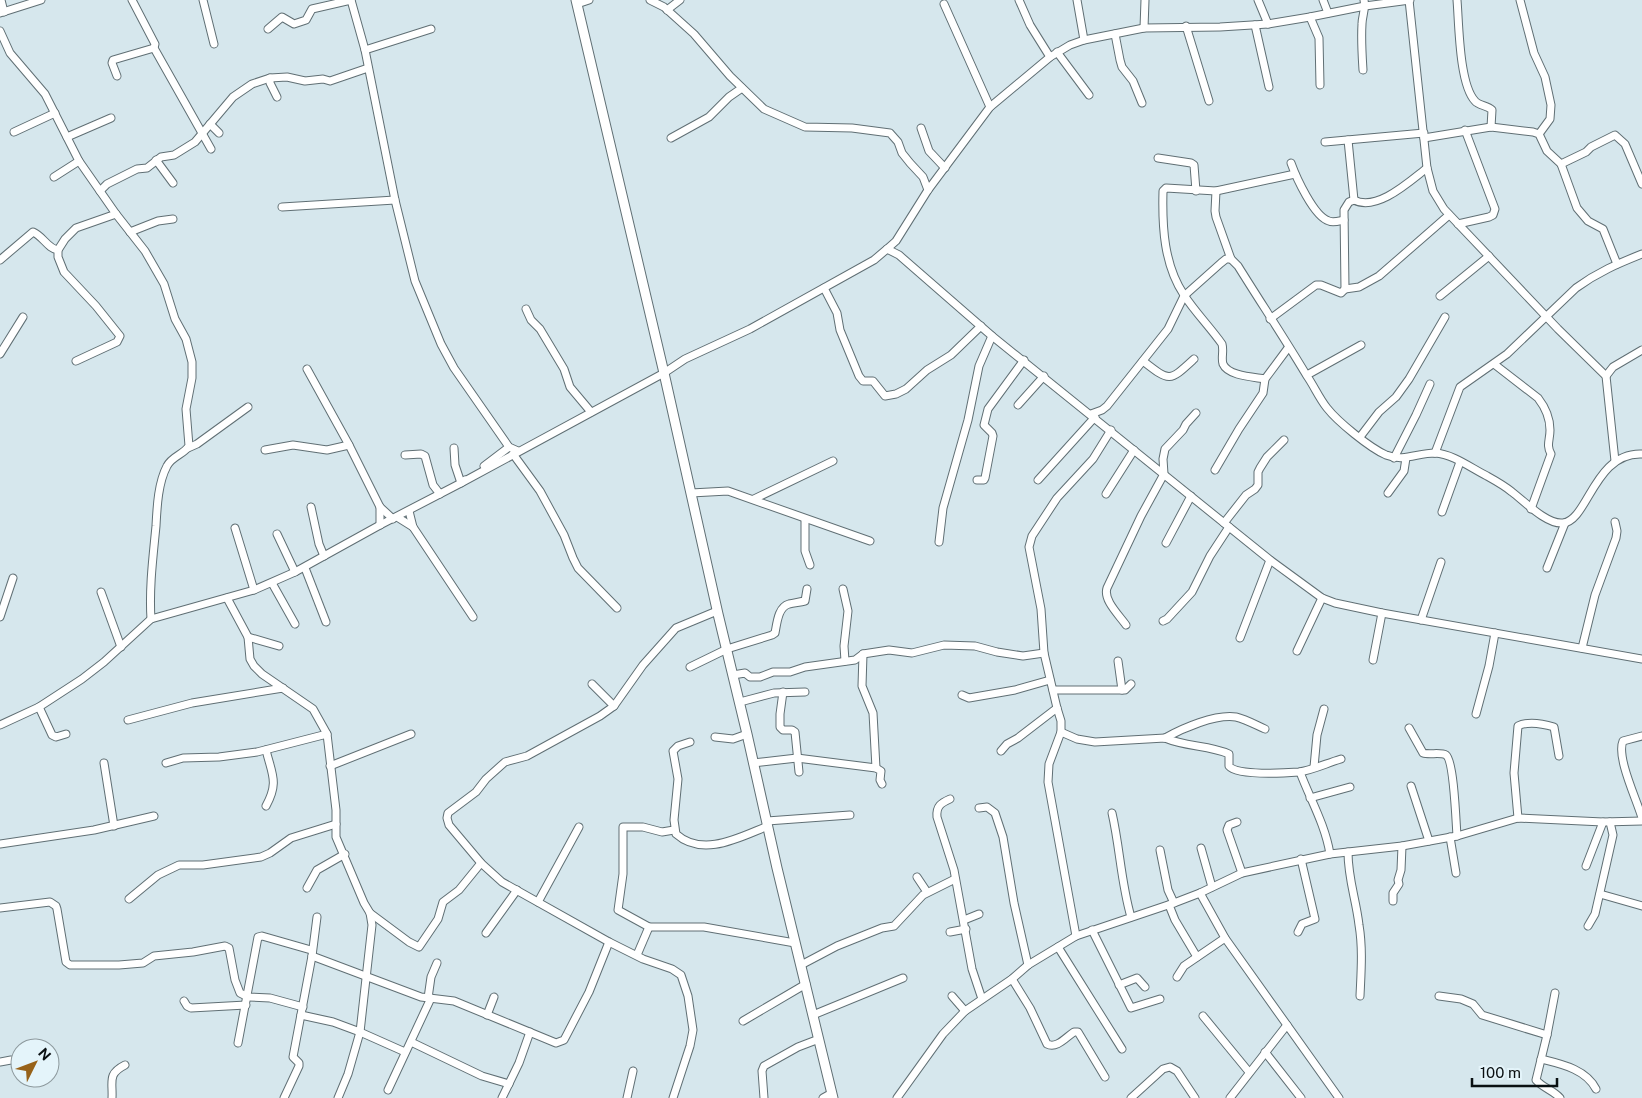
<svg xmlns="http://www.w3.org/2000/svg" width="1642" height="1098" viewBox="0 0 1642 1098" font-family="'Public Sans',sans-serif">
<rect width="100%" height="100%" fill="#d6e7ed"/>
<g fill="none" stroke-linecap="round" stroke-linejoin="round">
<!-- minor casing -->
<g stroke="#606f74" stroke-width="9">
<g id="minor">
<polyline points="1,0 4,12"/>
<polyline points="132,0 155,44 154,48 211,149"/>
<polyline points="203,0 214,44"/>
<polyline points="351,0 365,50 395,200 415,281 441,344 454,368 509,447 518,451"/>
<polyline points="650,0 664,7 694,34 730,76 764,109 805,127 852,128 890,133 898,142 902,153 910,163 923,177 928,190"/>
<polyline points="1019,0 1030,25 1050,57"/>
<polyline points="1077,0 1084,40"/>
<polyline points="1258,0 1268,24"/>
<polyline points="1323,0 1328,13"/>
<polyline points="1409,0 1427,168 1433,191 1444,209 1558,329 1606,376 1615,461"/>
<path d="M1457,0C1459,23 1459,84 1475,101C1479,106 1487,105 1492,110L1491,127"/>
<polyline points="1520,0 1534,53 1545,77 1551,105 1550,119 1539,134"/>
<polyline points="577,4 589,0"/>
<polyline points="944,4 990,107"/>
<polyline points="667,10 680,0"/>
<polyline points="0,13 41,0"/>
<polyline points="1310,17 1319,38 1320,85"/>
<polyline points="1255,25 1269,87"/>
<polyline points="1186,26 1209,101"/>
<polyline points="1144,28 1145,0"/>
<polyline points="268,29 282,17 294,24 306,20 312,9 351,0"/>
<path d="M0,31L10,53L45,94L79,161L116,214L145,251L164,284L175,319L186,339L192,362V378L186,409L189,446C183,455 172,456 167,466C158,483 157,507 156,526C153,557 149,588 151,619"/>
<polyline points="1115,34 1120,60 1122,67 1133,81 1142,103"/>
<polyline points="365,50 431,29"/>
<polyline points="1057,52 1089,95"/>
<path d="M1363,70C1362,54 1361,40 1362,24C1362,16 1366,9 1364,0"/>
<polyline points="117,76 112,63 113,60 154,48"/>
<polyline points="270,78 270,83 277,97"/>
<polyline points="210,124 219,133"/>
<polyline points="921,128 929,151 945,168"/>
<polyline points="14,132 55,113"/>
<polyline points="67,137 111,118"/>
<polyline points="671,138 709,117 729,97 742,88"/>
<polyline points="1424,138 1491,127 1533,132 1539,134 1547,151 1561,164 1577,208 1588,221 1603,229 1617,264"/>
<polyline points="1348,140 1354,200"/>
<polyline points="1325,142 1424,133"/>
<polyline points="1158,158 1191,163 1194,165 1196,191"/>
<polyline points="156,160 173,183"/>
<path d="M1291,163C1296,177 1314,217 1329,221C1333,223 1339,221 1344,220"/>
<polyline points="1561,164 1586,152 1591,147 1615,135 1625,144 1642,184"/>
<polyline points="54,177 79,161"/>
<polyline points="100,191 107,184 137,169 147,168 161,157 174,155 195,142 233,97 252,84 270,78 287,77 305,81 323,79 330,81 368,68"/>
<path d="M1216,191L1215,211L1216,217L1231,259L1238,266C1261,303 1285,339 1307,376C1314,386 1319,398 1327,408C1338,422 1370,448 1386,455C1404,462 1417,453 1435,453C1453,454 1471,468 1487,476C1496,481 1505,486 1512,492C1524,501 1547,525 1563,523C1588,521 1594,452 1642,454"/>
<path d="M1354,200C1377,212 1410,181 1427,168"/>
<polyline points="282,207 395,200"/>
<polyline points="1458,224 1489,217 1493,215 1495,209 1465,130"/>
<polyline points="130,232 158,221 173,219"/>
<polyline points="887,249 899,255 992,336 1270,560 1322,598 1335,603 1382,613 1642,659"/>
<path d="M0,260L33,232C43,236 48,249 58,250"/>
<polyline points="824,288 837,313 840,330 859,376 863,381 873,381 885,396 896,394 906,389 927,370 951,355 981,326"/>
<polyline points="1345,289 1359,287 1379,276 1449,215"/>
<polyline points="1440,296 1489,256"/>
<polyline points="526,309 531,320 540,329 564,369 570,387 591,412"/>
<polyline points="1270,319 1316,285 1321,285 1341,293 1345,289 1344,210 1349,202 1354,200"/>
<polyline points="0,354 23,317"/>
<polyline points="76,361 117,342 120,336 96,306 64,272 58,257 58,250 65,239 76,228 116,214"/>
<path d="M1143,361C1170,382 1169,382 1194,359"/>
<path d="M1494,364L1538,398C1545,407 1550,419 1550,430C1550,440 1546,445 1551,454L1531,509"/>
<polyline points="307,369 349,445 380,507 393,519"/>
<polyline points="1307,375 1361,345"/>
<polyline points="1606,376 1613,367 1642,350"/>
<path d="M1265,379C1254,377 1228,376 1223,364C1221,358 1224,351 1222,344C1210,327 1195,312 1184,295C1164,265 1162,227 1163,191L1166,188L1216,191L1295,174"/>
<polyline points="1018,405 1044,376"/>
<polyline points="1091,414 1102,410 1107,406 1168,329 1184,296 1221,263 1226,259 1231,259"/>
<polyline points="1360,437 1379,412 1396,397 1409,379 1445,317"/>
<polyline points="188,448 197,444 248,407"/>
<polyline points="454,448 455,465 461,483 465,480"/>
<polyline points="265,450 293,445 327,450 349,445"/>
<path d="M1435,453L1460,387L1507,354L1576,288C1598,272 1617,264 1642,254"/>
<polyline points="513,454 540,491 564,535 573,558 578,568 617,608"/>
<polyline points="405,455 421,454 425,456 433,485 440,494"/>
<polyline points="1394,458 1416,415 1430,384"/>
<polyline points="484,466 509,447"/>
<polyline points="1215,470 1239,429 1263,393 1265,379 1288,348"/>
<polyline points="977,480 984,480 985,478 993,436 992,433 984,425 988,409 1024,360"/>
<polyline points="1038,480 1095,417"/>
<polyline points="691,493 728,491 870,541"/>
<polyline points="1388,493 1404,471 1406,458"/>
<polyline points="1106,494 1134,450"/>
<polyline points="754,499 833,461"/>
<polyline points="311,507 319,544 324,556"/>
<polyline points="409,511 413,527 473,617"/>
<polyline points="1442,512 1460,462"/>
<polyline points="397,517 413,527"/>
<polyline points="805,519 805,551 810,565"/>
<polyline points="1224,523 1246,495 1255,489 1258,485 1258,472 1260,468 1267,457 1284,440"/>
<polyline points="380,525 380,507"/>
<polyline points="235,528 254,590"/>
<polyline points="277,534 295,572"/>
<polyline points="939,542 943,508 968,420 979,366 992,336"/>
<polyline points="1166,543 1191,496"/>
<polyline points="305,568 326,622"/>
<polyline points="1547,568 1565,523"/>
<polyline points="272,583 295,624"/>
<polyline points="843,589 848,611 844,646 845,661"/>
<polyline points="101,592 121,647"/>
<polyline points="227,598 248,637 250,659 254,666 262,674 313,709 327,734 336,810 336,837 364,903 370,913 372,925 360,1032 348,1074 338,1098"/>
<polyline points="0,617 13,578"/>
<polyline points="1421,620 1441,562"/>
<polyline points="1163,621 1167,619 1192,592 1210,556 1229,527"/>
<path d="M1126,625C1119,615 1103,600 1107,588L1141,516L1164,474L1163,459L1165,449L1183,430L1186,424L1196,413"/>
<polyline points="248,637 279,646"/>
<polyline points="1240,638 1270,560"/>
<polyline points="1582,648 1595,595 1616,538 1617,531 1615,522"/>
<polyline points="1297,651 1322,598"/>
<polyline points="863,654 862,686 873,713 876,768"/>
<polyline points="1373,660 1382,613"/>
<polyline points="1118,661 1122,690"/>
<path d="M690,667L727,649L772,635L775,633C777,623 778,607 789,604C794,603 800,602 805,601L807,589"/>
<polyline points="733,675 745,673 750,677 760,677 773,672 790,672 805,667 855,660 863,654 889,650 912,653 944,645 975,646 997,652 1023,656 1044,653"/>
<polyline points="592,684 614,706"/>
<polyline points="1053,690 1125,690 1131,684"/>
<polyline points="783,692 780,714 780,727 783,730 792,730 795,732 799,772"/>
<polyline points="962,695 969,698 1015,690 1050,680"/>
<polyline points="740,702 774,693 805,692"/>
<polyline points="39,707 52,735 56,737 66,734"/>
<polyline points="1476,714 1489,666 1495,633"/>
<polyline points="128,720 192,703 283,688"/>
<polyline points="0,725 39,707 82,679 104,662 151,619 254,590 295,572 380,525 461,483 664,373 685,359 750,329 874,260 887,249 896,241 928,190 990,107 1050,57 1070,45 1084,40 1144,28 1220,27 1268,24 1310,17 1365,6 1410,0"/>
<path d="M1409,728L1423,753C1429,755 1441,752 1446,755C1454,761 1456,823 1457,836"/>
<path d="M1061,732L1077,739L1095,742L1165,738C1186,747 1209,745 1229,754V766C1237,776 1285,773 1299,772C1313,770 1327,763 1341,759"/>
<path d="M1642,736L1623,741C1616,757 1637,800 1642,818"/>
<polyline points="715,737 733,739 747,734"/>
<path d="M1165,738C1183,728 1215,714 1236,717C1245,719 1256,725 1265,729"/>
<path d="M690,742L678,746L673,751L678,779L674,820L676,834C703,858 740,837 768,826"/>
<polyline points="1001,751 1007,744 1018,738 1057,708"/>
<polyline points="104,763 114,826"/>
<polyline points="166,763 183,758 219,757 257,752 327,734"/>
<polyline points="753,763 797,758 876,768 881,771 880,780 882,784"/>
<polyline points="330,766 411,734"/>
<polyline points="1314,767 1317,735 1324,709"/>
<path d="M1300,772C1310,799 1325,824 1330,854"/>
<polyline points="1411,786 1429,841"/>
<polyline points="1310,798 1350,787"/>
<path d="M950,799C941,803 936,806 937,817L954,870L972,969L982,999"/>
<path d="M266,806C279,782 272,775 266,750"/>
<polyline points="979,808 987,807 995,813 1003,837 1014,903 1028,965"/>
<path d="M1112,813C1120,848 1121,883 1131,917"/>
<path d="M1518,818L1514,773L1518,726C1528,721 1544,724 1554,727L1559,756"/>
<polyline points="767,821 850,815"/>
<polyline points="1237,822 1229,825 1227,830 1242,873"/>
<polyline points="674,830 662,832 643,827 623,827 623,874 618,910 649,927 704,927 795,943"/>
<polyline points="1450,837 1456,873"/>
<polyline points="0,844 94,830 154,816"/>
<polyline points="1201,848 1212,887"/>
<polyline points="1160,850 1168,890 1174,903"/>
<path d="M1348,852C1348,879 1356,899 1359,925C1363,949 1361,973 1360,996"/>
<polyline points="1586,866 1603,822"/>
<polyline points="917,877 927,892"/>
<polyline points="307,888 317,870 345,854"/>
<polyline points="1200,893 1225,938 1339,1098"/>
<polyline points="1600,894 1642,906"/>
<polyline points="129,899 158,875 179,865 203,865 261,857 270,853 291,838 336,824"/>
<polyline points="1393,901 1393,893 1399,884 1398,880 1401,870 1402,846"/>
<polyline points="538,902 579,827"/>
<polyline points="1169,905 1175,920 1197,957"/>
<polyline points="0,908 50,902 56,906 57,909 66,962 70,965 119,965 143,963 154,956 193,952 225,946 229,948 235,980 240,993 248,997 270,998 303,1007"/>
<polyline points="370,913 409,942 419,947 438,919 443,902 459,890 481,863"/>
<polyline points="964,920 979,914"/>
<polyline points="1588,926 1595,914 1606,866 1613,835 1610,822"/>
<polyline points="1092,930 1131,1008 1160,999"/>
<polyline points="950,932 966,929"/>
<polyline points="1298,932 1302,924 1315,919 1301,859"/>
<polyline points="486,933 517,890"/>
<polyline points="1076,936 1048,782 1049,764 1061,732 1061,721 1057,708 1044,653 1041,609 1029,547 1032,536 1057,498 1093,459 1111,430"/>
<polyline points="1058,947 1122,1049"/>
<polyline points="637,955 649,927"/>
<polyline points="312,956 421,997 454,1001 556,1043 564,1040 589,992 609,942"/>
<polyline points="801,965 837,946 882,928 894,926 923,895 955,879"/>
<polyline points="1177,977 1184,966 1225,938"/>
<path d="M1012,979L1030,1008L1047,1044C1057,1049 1066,1037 1074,1032H1078L1105,1077"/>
<polyline points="1119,985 1137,978 1145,987"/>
<path d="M1555,993L1547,1035L1536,1080C1543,1088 1553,1090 1560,1098"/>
<polyline points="952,996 965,1011"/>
<polyline points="1439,996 1461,999 1473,1004 1482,1015 1547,1035"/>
<polyline points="428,998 431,977 437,963"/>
<polyline points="184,1001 187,1006 191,1008 246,1005"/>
<polyline points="301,1015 333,1022 360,1032 405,1052"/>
<polyline points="487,1015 494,997"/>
<polyline points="813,1015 903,978"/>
<polyline points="1203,1016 1249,1072"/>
<polyline points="743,1021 806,984"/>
<polyline points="411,1042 482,1076 509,1084"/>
<polyline points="238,1043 258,937 262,936 311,950"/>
<polyline points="1265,1052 1301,1098"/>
<path d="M1541,1059C1561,1064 1586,1069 1596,1089"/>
<polyline points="0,1062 11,1060"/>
<polyline points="388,1090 431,998"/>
<path d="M112,1098C113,1082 107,1074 125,1065"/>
<polyline points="284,1098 299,1066 299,1063 293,1057 312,956 317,917"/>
<polyline points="502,1098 519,1063 530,1032"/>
<polyline points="627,1098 633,1071"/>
<polyline points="673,1098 690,1046 693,1030 688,996 681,975 672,969 643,959 609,942 502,882 481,863 449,825 447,818 448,813 476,792 486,779 505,762 527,756 600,716 614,706 643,665 676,628 717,611"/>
<polyline points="764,1098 762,1071 764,1066 798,1047 819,1039"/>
<polyline points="823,1098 832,1093"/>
<polyline points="897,1098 943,1034 965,1011 1012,979 1028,965 1076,936 1174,903 1200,893 1242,873 1330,854 1402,846 1457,836 1518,818 1603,822 1642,821"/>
<polyline points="1131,1098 1163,1069 1170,1067 1177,1071 1195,1098"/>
<polyline points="1230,1098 1287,1025"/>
</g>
</g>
<!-- tertiary casing -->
<g stroke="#606f74" stroke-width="11">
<polyline id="tertiary" points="576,0 664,373 718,614 747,734 777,868 833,1098"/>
</g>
<!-- minor -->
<use href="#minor" stroke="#fff" stroke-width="7"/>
<!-- tertiary -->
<use href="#tertiary" stroke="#fff" stroke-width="9"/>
</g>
<!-- north arrow -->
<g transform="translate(35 1063) rotate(48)"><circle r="24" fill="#e4f4fa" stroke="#8d999d"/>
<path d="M0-4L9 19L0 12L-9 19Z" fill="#976219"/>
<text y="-8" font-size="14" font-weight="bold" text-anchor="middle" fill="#0a1012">N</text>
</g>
<!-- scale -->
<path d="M1472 1078v8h85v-8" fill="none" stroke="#0a1012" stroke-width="2.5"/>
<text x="1480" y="1078" font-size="15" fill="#0a1012" stroke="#e4f4fa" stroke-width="4" paint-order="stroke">100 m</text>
</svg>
